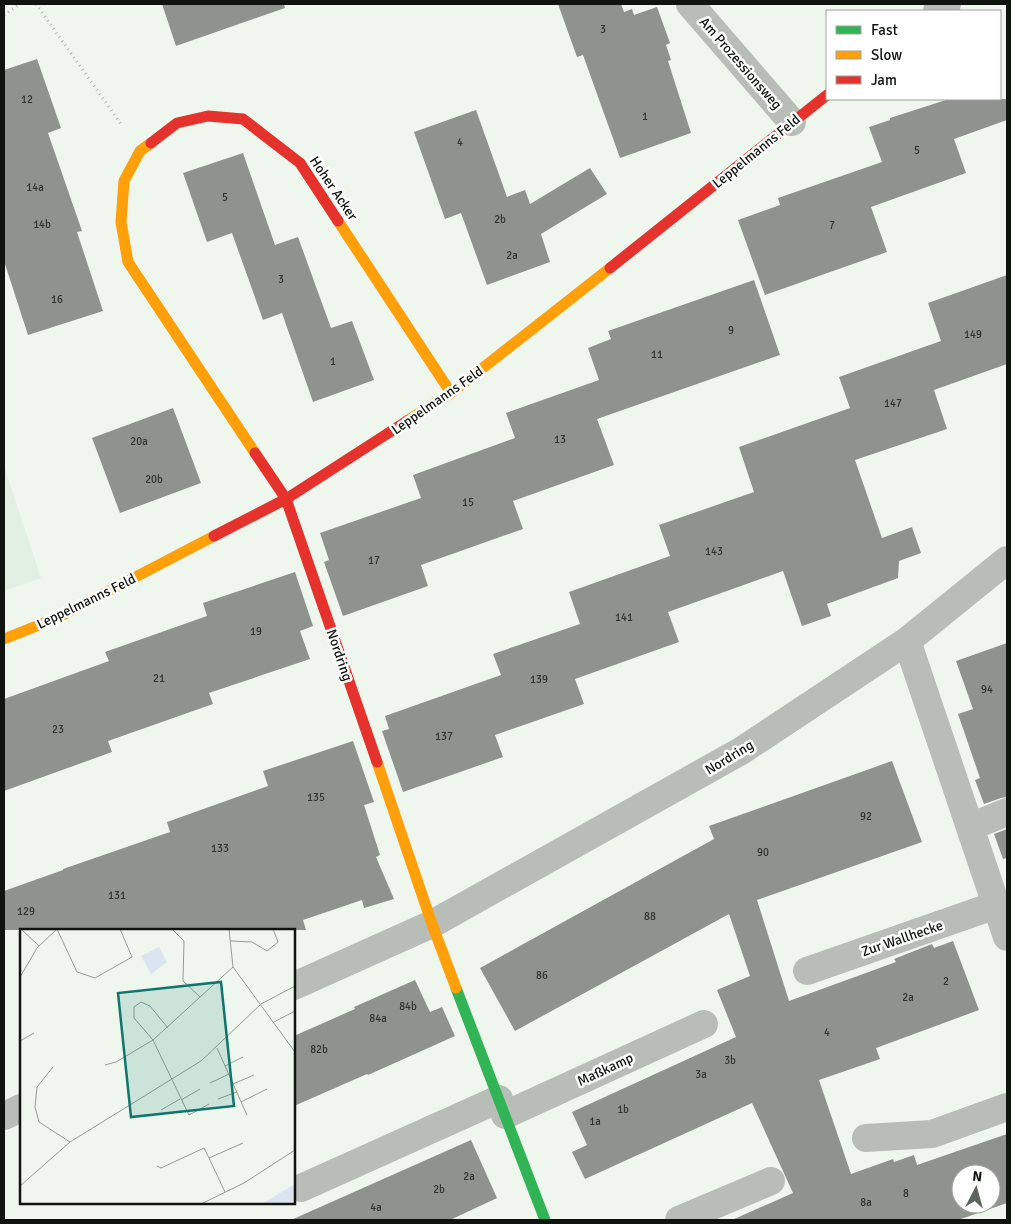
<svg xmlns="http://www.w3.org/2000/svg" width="1011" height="1224" viewBox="0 0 1011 1224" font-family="Signika,sans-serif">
<rect width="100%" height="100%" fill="#eef6ee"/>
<!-- built -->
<polygon fill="#e2f0e1" points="4,466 41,578 4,591"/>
<!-- building -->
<g fill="#8e948d" fill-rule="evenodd">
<polygon points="162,4 284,4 285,8 176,46"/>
<polygon points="558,4 621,4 624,12 632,9 634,15 657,7 670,43 666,45 671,60 668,61 691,133 620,158 583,55 577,57"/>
<polygon points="37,59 61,128 48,133 82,231 77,232 103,311 28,335 4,261 4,70"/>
<polygon points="949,99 1007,99 1007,120 954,139 966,173 871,207 887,252 765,295 738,220 780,205 778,198 882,162 869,127 890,120 890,118"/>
<polygon points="476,110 507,197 525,190 530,204 590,168 607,194 541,234 550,262 487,285 461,213 445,219 414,132"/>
<polygon points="243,153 275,245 298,237 331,328 352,321 374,380 313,402 282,313 263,320 232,233 207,242 183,173"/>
<polygon points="1007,275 1007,364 934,390 947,429 855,460 882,538 912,527 921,553 899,561 898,578 827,604 831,616 802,626 783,571 668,612 679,642 575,679 584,704 495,735 503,757 403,792 382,731 389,729 385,716 501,675 493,654 580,624 569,592 670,556 659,525 754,492 739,447 850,408 839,377 941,341 928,303"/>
<polygon points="754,280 780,355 597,419 614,465 513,501 523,529 421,565 428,586 343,616 324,562 329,560 320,533 421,498 413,475 515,438 506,413 599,380 588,348 611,339 608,331"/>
<polygon points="173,408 201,483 120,513 92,438"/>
<polygon points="295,572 313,626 300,631 310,659 209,693 213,704 108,741 112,752 4,791 4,699 109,661 105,652 207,616 203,603"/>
<polygon points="1007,643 1007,797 1001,798 984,804 975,780 980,778 958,714 973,709 956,661"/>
<polygon points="353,741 374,802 364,805 380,855 376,857 394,899 364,908 362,900 303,920 306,930 4,930 4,891 63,870 63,869 170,832 167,822 268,786 263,771"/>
<path d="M892,761L922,842L757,900L789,1001L896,962L894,959L932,944L934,948L953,941L979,1010L876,1048L880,1059L819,1080L851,1174L893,1159L894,1162L914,1155L917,1165L1007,1134V1203L958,1220H732L793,1193L752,1103L585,1179L572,1152L587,1145L572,1112L736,1037L717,990L750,976L729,914L515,1031L480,968L714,839L709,826ZM961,1174H991V1204H961Z"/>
<polygon points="1007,829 1007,858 1003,859 994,834"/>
<polygon points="415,980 430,1012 442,1007 455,1036 368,1075 367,1074 294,1106 294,1036 355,1009 354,1007"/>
<polygon points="471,1140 497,1198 450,1220 291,1220"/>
</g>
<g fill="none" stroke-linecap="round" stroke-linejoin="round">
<!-- path -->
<g stroke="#b2b7b2" stroke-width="3" stroke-dasharray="1 4" stroke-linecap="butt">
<polyline points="36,4 121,124"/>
<polyline points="4,15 20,4"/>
</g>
<!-- street -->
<g stroke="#b8bdb8" stroke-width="28">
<polyline points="690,4 792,122"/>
<polyline points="937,11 947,4"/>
<polyline points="907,641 1007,937"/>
<polyline points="970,827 1007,812"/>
<polyline points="807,971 996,905"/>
<polyline points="294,986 432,924 741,751 907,641 1007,560"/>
<polyline points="505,1115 704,1024"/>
<polyline points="4,1116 21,1108"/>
<polyline points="866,1138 932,1134 1007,1107"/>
<polyline points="301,1188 499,1099"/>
<polyline points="679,1220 771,1181"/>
</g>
<!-- fast -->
<polyline stroke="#30b455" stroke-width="11" points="456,988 545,1220"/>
<!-- slow -->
<g stroke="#ff9f0a" stroke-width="11">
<polyline points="151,143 140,151 124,181 121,222 128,262 255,453"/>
<polyline points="338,221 451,393"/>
<polyline points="407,421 451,393 610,268"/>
<polyline points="4,639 59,617 214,536"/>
<polyline points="377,762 432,924 456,988"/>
</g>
<!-- jam -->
<g stroke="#e5322d" stroke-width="11">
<polyline points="151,143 177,123 208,116 243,119 300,163 338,221"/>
<polyline points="610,268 827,95"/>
<polyline points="255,453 286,499 377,762"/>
<polyline points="214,536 286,499 407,421"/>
</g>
</g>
<g text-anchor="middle" stroke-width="5" stroke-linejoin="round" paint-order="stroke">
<!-- number labels -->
<g font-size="11" fill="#2f342e">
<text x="603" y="33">3</text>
<text x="27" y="103">12</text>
<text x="645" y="120">1</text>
<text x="460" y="146">4</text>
<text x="917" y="154">5</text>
<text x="35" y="191">14a</text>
<text x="225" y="201">5</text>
<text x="500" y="223">2b</text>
<text x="42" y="228">14b</text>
<text x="832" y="229">7</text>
<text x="512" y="259">2a</text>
<text x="281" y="283">3</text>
<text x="57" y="303">16</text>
<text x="731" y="334">9</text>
<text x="973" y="338">149</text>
<text x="657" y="358">11</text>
<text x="333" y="365">1</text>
<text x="893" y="407">147</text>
<text x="560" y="443">13</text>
<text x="139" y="445">20a</text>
<text x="154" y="483">20b</text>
<text x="468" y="506">15</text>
<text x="714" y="555">143</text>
<text x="374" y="564">17</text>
<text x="624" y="621">141</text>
<text x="256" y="635">19</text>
<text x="159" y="682">21</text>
<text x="539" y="683">139</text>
<text x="987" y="693">94</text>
<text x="58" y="733">23</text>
<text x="444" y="740">137</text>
<text x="316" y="801">135</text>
<text x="866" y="820">92</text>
<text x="220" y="852">133</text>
<text x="763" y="856">90</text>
<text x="117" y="899">131</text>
<text x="26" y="915">129</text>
<text x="650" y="920">88</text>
<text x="542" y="979">86</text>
<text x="946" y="985">2</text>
<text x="908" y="1001">2a</text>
<text x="408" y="1010">84b</text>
<text x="378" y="1022">84a</text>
<text x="827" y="1036">4</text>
<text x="319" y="1053">82b</text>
<text x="730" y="1064">3b</text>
<text x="701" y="1078">3a</text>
<text x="623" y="1113">1b</text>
<text x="595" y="1125">1a</text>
<text x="469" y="1180">2a</text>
<text x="439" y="1193">2b</text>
<text x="906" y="1197">8</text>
<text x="866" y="1206">8a</text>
<text x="376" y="1211">4a</text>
</g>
<!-- street labels -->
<g font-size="14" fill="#0f140f" stroke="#fff">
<text transform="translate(741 63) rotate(49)" y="5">Am Prozessionsweg</text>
<text transform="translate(756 151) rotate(-39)" y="5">Leppelmanns Feld</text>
<text transform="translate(334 188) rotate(56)" y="5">Hoher Acker</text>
<text transform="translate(437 400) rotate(-35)" y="5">Leppelmanns Feld</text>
<text transform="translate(86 601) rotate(-26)" y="5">Leppelmanns Feld</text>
<text transform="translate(340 655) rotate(71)" y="5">Nordring</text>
<text transform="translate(729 757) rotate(-31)" y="5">Nordring</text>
<text transform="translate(902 938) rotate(-19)" y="5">Zur Wallhecke</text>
<text transform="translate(605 1069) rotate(-25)" y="5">Maßkamp</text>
</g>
</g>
<!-- overview -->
<g transform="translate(20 929)">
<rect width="275" height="275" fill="#eef6ee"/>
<path d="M139,18L147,33L131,45L121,27ZM275,255V275H242L265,261Z" fill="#dbe4f1"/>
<path fill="none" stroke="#959c95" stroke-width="1" d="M1,0L19,17M37,0L57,43L75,49L112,28L100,0M152,0L164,12L163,52L180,68M209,0L213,38L275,123M211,12L232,13L247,22L258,13L253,0M0,48L17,19L37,0M254,93L275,82M148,99L130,77L121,73L114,78V89L133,111L169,186L189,175M0,112L14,104M197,119L227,186M85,136L96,133L133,111L213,38M205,137L223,128M33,138L17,158L15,178L19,193L50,213M190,154L209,145M213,155L234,146M198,170L217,163M161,171L180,160M221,173L247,160M141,181L160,170M137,237L141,239L184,219L189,229M0,257L50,213L181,132L241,75L275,57M205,263L189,229L223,214M181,275L224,254L275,221"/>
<path fill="#0f766e" fill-opacity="0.15" stroke="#0f766e" stroke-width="2.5" d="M201,53L214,177L111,188L98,64Z"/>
<rect width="275" height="275" fill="none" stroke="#0f140f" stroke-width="2.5"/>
</g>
<!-- border -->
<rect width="1011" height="1224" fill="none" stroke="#0f140f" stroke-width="10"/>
<!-- legend -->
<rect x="826" y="10" width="175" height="90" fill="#ffffff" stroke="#9fa19f"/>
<rect x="836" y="26" width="25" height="8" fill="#30b455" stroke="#9fa19f"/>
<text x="871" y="35" font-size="15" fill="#0f140f">Fast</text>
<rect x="836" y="51" width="25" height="8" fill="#ff9f0a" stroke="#9fa19f"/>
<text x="871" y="60" font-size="15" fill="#0f140f">Slow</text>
<rect x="836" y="76" width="25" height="8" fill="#e5322d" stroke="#9fa19f"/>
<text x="871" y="85" font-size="15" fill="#0f140f">Jam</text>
<!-- north arrow -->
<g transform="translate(976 1189) rotate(6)"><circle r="24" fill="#ffffff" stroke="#9fa19f"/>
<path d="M0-4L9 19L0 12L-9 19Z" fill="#5d635d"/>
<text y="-8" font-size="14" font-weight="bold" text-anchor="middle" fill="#0f140f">N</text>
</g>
</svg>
